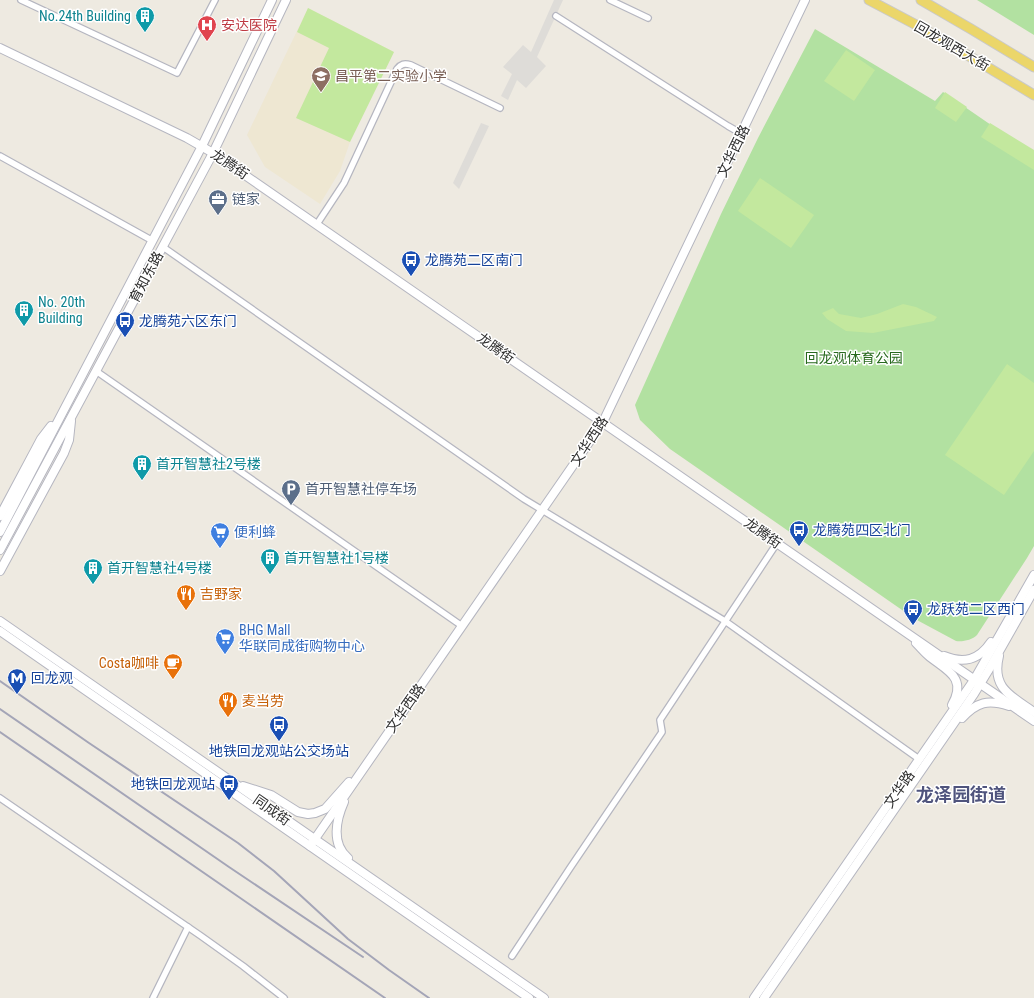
<svg xmlns="http://www.w3.org/2000/svg" width="1034" height="998" viewBox="0 0 1034 998" font-family="'Roboto Condensed','Noto Sans SC',sans-serif">
<rect width="100%" height="100%" fill="#eeeae1"/>
<!-- education -->
<polygon fill="#eee7d2" points="308,8 394,52 350,142 340,171 320,204 265,167 247,135"/>
<!-- green -->
<g fill="#b2e1a1">
<polygon points="977,0 1034,0 1034,35"/>
<path d="M815,29L935,101L943,92L994,127L1034,152V546L1027,558L977,635C972,640 963,642 956,641L915,619L670,449L640,420L635,405L721,214L758,138Z"/>
</g>
<!-- pitch -->
<g fill="#c3e89e">
<polygon points="308,8 394,52 350,142 296,118 329,48 297,32"/>
<polygon points="846,50 875,70 854,101 824,81"/>
<polygon points="945,92 967,107 956,122 935,108"/>
<polygon points="990,123 1034,150 1034,170 981,137"/>
<polygon points="760,178 814,215 791,248 738,211"/>
<polygon points="903,304 916,307 937,317 934,321 873,333 846,331 827,319 822,313 833,308 839,314 861,318 877,314"/>
<polygon points="1007,364 1034,383 1034,451 1004,495 945,455"/>
</g>
<!-- plaza -->
<g fill="#dedcd8">
<polygon points="554,0 563,0 537,57 546,66 526,88 517,80 508,100 501,96 512,74 503,67 523,45 531,52"/>
<polygon points="481,123 489,126 459,189 453,183"/>
</g>
<g fill="none" stroke-linecap="round" stroke-linejoin="round">
<!-- street casing -->
<g stroke="#b5b6c0" stroke-width="8">
<g id="street">
<polyline points="21,0 177,73 215,0"/>
<polyline points="610,0 648,18"/>
<polyline points="556,16 728,126 742,134"/>
<polyline points="0,156 153,241"/>
<path d="M317,224L344,183L397,69C401,64 404,63 411,65L500,108"/>
<polyline points="163,247 524,499 725,621 919,759"/>
<polyline points="96,371 462,626"/>
<polyline points="0,798 201,936 243,966 284,998"/>
<polyline points="512,956 570,868 662,732 660,720 777,543"/>
<polyline points="153,998 188,927"/>
</g>
</g>
<!-- secondary casing -->
<g stroke="#b5b6c0" stroke-width="10">
<g id="secondary">
<polyline points="0,48 187,138 213,153 1034,721"/>
<polyline points="0,516 41,439 51,426"/>
<polyline points="0,532 202,146 272,0"/>
<polyline points="0,550 213,153 286,0"/>
<polyline points="0,571 64,453 69,440 71,421"/>
<polyline points="0,621 544,998"/>
<polyline points="0,631 529,998"/>
<path d="M916,643C921,648 925,653 930,657C948,671 967,678 952,705"/>
<path d="M944,656C964,664 979,660 991,642"/>
<path d="M999,656C991,688 1011,696 1034,712"/>
<path d="M962,718C977,702 988,699 1009,706"/>
<polyline points="243,786 271,795 298,812 308,814 315,813 325,809 349,782"/>
<path d="M344,802C336,820 331,844 348,858"/>
<polyline points="310,846 603,422 805,0"/>
<polyline points="754,998 974,680 1034,575"/>
<polyline points="764,998 974,694 988,671 1034,590"/>
</g>
</g>
<!-- primary casing -->
<g stroke="#c9c9c9" stroke-width="11">
<g id="primary">
<polyline points="869,0 924,29 1034,95"/>
<polyline points="921,0 971,29 1034,67"/>
</g>
</g>
<!-- street -->
<use href="#street" stroke="#fff" stroke-width="5.5"/>
<!-- secondary -->
<use href="#secondary" stroke="#fff" stroke-width="8"/>
<!-- primary -->
<use href="#primary" stroke="#ebd66a" stroke-width="9"/>
<!-- rail -->
<g stroke="#a4a5b7" stroke-width="2">
<polyline points="0,681 89,743 238,843 274,871 348,939 389,970 429,998"/>
<polyline points="0,709 229,867 363,957"/>
<polyline points="0,732 385,998"/>
</g>
</g>
<!-- icons -->
<defs>
<g id="building-pin" transform="scale(1)"><path d="M0 17L-7.5 6A9.5 9.5 0 1 1 7.5 6Z" fill="#0f9aa8" stroke="#fff"/><path d="M-4-6H4V6H1V3H-1V6H-4ZM-2.5-4.3h1.7v1.8h-1.7ZM.8-4.3h1.7v1.8H.8ZM-2.5-1h1.7V.8h-1.7ZM.8-1h1.7V.8H.8Z" fill="#fff"/></g>
<g id="hospital-pin" transform="scale(1)"><path d="M0 17L-7.5 6A9.5 9.5 0 1 1 7.5 6Z" fill="#e0444e" stroke="#fff"/><path d="M-5-5h3v3.5h4V-5h3V5h-3V1.5h-4V5h-3Z" fill="#fff"/></g>
<g id="school-pin" transform="scale(1)"><path d="M0 17L-7.5 6A9.5 9.5 0 1 1 7.5 6Z" fill="#8d6e63" stroke="#fff"/><path d="M0-5L7-2L0 1L-7-2ZM-4 1L0 2.5L4 1V4Q0 6-4 4Z" fill="#fff"/></g>
<g id="office-pin" transform="scale(1)"><path d="M0 17L-7.5 6A9.5 9.5 0 1 1 7.5 6Z" fill="#5c6f8a" stroke="#fff"/><path d="M-6-3h4V-5.5h4V-3h4V5H-6ZM-1-4.5V-3h2v-1.5ZM-6 0V1H6V0Z" fill="#fff"/></g>
<g id="bus-pin" transform="scale(1)"><path d="M0 17L-7.5 6A9.5 9.5 0 1 1 7.5 6Z" fill="#1a4fb4" stroke="#fff"/><path d="M-5-6H5V4H4V6H2V4H-2V6H-4V4H-5ZM-3.5-4V0h7V-4ZM-3.5 1.2v1.5H-2V1.2ZM2 1.2v1.5H3.5V1.2Z" fill="#fff"/></g>
<g id="parking-pin" transform="scale(1)"><path d="M0 17L-7.5 6A9.5 9.5 0 1 1 7.5 6Z" fill="#5c6f8a" stroke="#fff"/><path d="M-3.5-5.5H1a3.5 3.5 0 0 1 0 7H-1V5.5H-3.5ZM-1-3.4V-.6H.8a1.4 1.4 0 0 0 0-2.8Z" fill="#fff"/></g>
<g id="supermarket-pin" transform="scale(1)"><path d="M0 17L-7.5 6A9.5 9.5 0 1 1 7.5 6Z" fill="#3f7fe0" stroke="#fff"/><path d="M-6-5.5h2.5l.6 2H6L4.5 2H-2.5L-4.4-4H-6ZM-1.5 3.2a1.3 1.3 0 1 0 .1 0ZM3 3.2a1.3 1.3 0 1 0 .1 0Z" fill="#fff"/></g>
<g id="restaurant-pin" transform="scale(1)"><path d="M0 17L-7.5 6A9.5 9.5 0 1 1 7.5 6Z" fill="#e8710a" stroke="#fff"/><path d="M-5-6h1v4h1v-4h1v4h1v-4h1v5L-1.5 .5V6h-2V.5L-5-1ZM5-6V6H3V1.5H1.5Q1.5-4 5-6Z" fill="#fff"/></g>
<g id="cafe-pin" transform="scale(1)"><path d="M0 17L-7.5 6A9.5 9.5 0 1 1 7.5 6Z" fill="#e8710a" stroke="#fff"/><path d="M-5.5-4.5H6V0H3Q3 3.5 0 3.5H-2.5Q-5.5 3.5-5.5 0ZM3-3.2v2h1.7v-2ZM-6 4.5H4V6H-6Z" fill="#fff"/></g>
<g id="metro-pin" transform="scale(1)"><path d="M0 17L-7.5 6A9.5 9.5 0 1 1 7.5 6Z" fill="#1a4fb4" stroke="#fff"/><path d="M-5.5 5V-5H-3L0 0L3-5H5.5V5H3V-.5L0 4L-3-.5V5Z" fill="#fff"/></g>
</defs>
<g fill-rule="evenodd">
<use href="#building-pin" x="145" y="16"/>
<use href="#hospital-pin" x="207" y="25"/>
<use href="#school-pin" x="321" y="76"/>
<use href="#office-pin" x="218" y="199"/>
<use href="#bus-pin" x="411" y="260"/>
<use href="#building-pin" x="24" y="310"/>
<use href="#bus-pin" x="125" y="321"/>
<use href="#building-pin" x="142" y="464"/>
<use href="#parking-pin" x="291" y="489"/>
<use href="#bus-pin" x="799" y="530"/>
<use href="#supermarket-pin" x="220" y="532"/>
<use href="#building-pin" x="270" y="558"/>
<use href="#building-pin" x="93" y="568"/>
<use href="#restaurant-pin" x="186" y="594"/>
<use href="#bus-pin" x="913" y="609"/>
<use href="#supermarket-pin" x="225" y="638"/>
<use href="#cafe-pin" x="173" y="663"/>
<use href="#metro-pin" x="17" y="678"/>
<use href="#restaurant-pin" x="228" y="701"/>
<use href="#bus-pin" x="279" y="725"/>
<use href="#bus-pin" x="229" y="784"/>
</g>
<g text-anchor="middle" stroke-width="3" stroke-linejoin="round" paint-order="stroke">
<!-- culture labels -->
<g font-size="14" fill="#0d838f" stroke="#fff" text-anchor="start">
<text x="131" y="21" text-anchor="end">No.24th Building</text>
<text x="38" y="307">No. 20th<tspan x="38" dy="16">Building</tspan></text>
<text x="156" y="469">首开智慧社2号楼</text>
<text x="284" y="563">首开智慧社1号楼</text>
<text x="107" y="573">首开智慧社4号楼</text>
</g>
<!-- health labels -->
<g font-size="14" fill="#be3a42" stroke="#fff" text-anchor="start">
<text x="221" y="30">安达医院</text>
</g>
<!-- street labels -->
<g font-size="14" fill="#2e2e2e" stroke="#fff">
<text transform="translate(952 46) rotate(30)" y="5">回龙观西大街</text>
<text transform="translate(733 151) rotate(-64)" y="5">文华西路</text>
<text transform="translate(230 164) rotate(34)" y="5">龙腾街</text>
<text transform="translate(146 277) rotate(-62)" y="5">育知东路</text>
<text transform="translate(496 348) rotate(35)" y="5">龙腾街</text>
<text transform="translate(589 441) rotate(-57)" y="5">文华西路</text>
<text transform="translate(763 533) rotate(35)" y="5">龙腾街</text>
<text transform="translate(405 708) rotate(-55)" y="5">文华西路</text>
<text transform="translate(899 789) rotate(-55)" y="5">文华路</text>
<text transform="translate(272 810) rotate(35)" y="5">同成街</text>
</g>
<!-- education labels -->
<g font-size="14" fill="#785e54" stroke="#fff" text-anchor="start">
<text x="335" y="81">昌平第二实验小学</text>
</g>
<!-- service labels -->
<g font-size="14" fill="#4e5e75" stroke="#fff" text-anchor="start">
<text x="232" y="204">链家</text>
<text x="305" y="494">首开智慧社停车场</text>
</g>
<!-- transit labels -->
<g font-size="14" fill="#164399" stroke="#fff" text-anchor="start">
<text x="425" y="265">龙腾苑二区南门</text>
<text x="139" y="326">龙腾苑六区东门</text>
<text x="813" y="535">龙腾苑四区北门</text>
<text x="927" y="614">龙跃苑二区西门</text>
<text x="31" y="683">回龙观</text>
<text x="279" y="756" text-anchor="middle">地铁回龙观站公交场站</text>
<text x="215" y="789" text-anchor="end">地铁回龙观站</text>
</g>
<!-- park labels -->
<g font-size="14" fill="#296a1f" stroke="#fff">
<text x="854" y="363">回龙观体育公园</text>
</g>
<!-- shop labels -->
<g font-size="14" fill="#366cbe" stroke="#fff" text-anchor="start">
<text x="234" y="537">便利蜂</text>
<text x="239" y="635">BHG Mall<tspan x="239" dy="16">华联同成街购物中心</tspan></text>
</g>
<!-- food labels -->
<g font-size="14" fill="#c56008" stroke="#fff" text-anchor="start">
<text x="200" y="599">吉野家</text>
<text x="159" y="668" text-anchor="end">Costa咖啡</text>
<text x="242" y="706">麦当劳</text>
</g>
<!-- district labels -->
<g font-size="18" font-weight="bold" fill="#4f547d" stroke="#fff">
<text x="961" y="801">龙泽园街道</text>
</g>
</g>
</svg>
